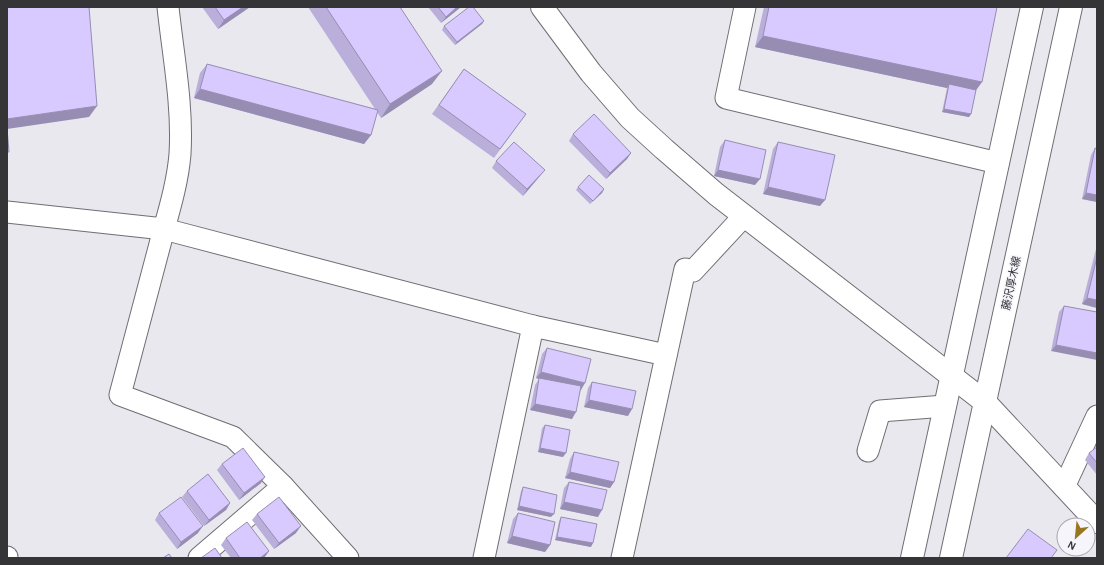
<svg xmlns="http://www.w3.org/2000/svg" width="1104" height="565" viewBox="0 0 1104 565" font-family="'Alegreya Sans','Noto Sans JP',sans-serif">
<rect width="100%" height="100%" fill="#e9e8ee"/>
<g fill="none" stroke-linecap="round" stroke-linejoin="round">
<!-- street casing -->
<g stroke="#6f6e73" stroke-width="23">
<g id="street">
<polyline points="745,7 726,98 998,163"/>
<path d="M7,212L164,229C171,204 178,179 180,154C183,105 173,55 168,7"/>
<polyline points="868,451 880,411 945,406"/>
<polyline points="1064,487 1097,416"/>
<polyline points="7,557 7,558"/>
<polyline points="199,558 283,486"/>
<polyline points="348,558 283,486 233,437 120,395 164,229 533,326"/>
<polyline points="484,558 533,326 666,355"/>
<polyline points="622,558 685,269 693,271 744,216"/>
</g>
</g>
<!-- secondary casing -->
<g stroke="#6f6e73" stroke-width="24">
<polyline id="secondary" points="542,7 591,73 630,118 664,149 716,194 985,402 1097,522"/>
</g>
<!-- primary casing -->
<g stroke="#6f6e73" stroke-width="24">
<g id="primary">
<polyline points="912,558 1032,7"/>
<polyline points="951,558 1071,7"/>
</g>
</g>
<!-- street -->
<use href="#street" stroke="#fff" stroke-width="21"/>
<!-- secondary -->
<use href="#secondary" stroke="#fff" stroke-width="22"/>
<!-- primary -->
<use href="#primary" stroke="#fff" stroke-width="22"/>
</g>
<!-- wall -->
<g fill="#baaedb">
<polygon points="202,7 250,7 218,29"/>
<polygon points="308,7 400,7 432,84 381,118 377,112 371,135 364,144 194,98 200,73 207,64 375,109"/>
<polygon points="428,7 461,7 441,23"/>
<polygon points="764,7 997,7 982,82 976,90 971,114 969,117 942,112 947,88 755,47"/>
<polygon points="484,21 482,24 455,45 442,30 444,26"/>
<polygon points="464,69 526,114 494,158 432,114"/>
<polygon points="573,134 631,153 627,159 606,179 569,141"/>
<polygon points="725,140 755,185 714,176 720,147"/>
<polygon points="778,142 820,206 763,194 773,149"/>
<polygon points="1095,148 1097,149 1097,202 1082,199 1091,155"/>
<polygon points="496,161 540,176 523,196 492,168"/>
<polygon points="578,187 604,189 602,193 590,204 576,190"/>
<polygon points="1097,245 1097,308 1082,304"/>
<polygon points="1064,306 1097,312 1051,351 1059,312"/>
<polygon points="547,348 581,389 572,419 530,410 535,385 539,379 536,378 542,354"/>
<polygon points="592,382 628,416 584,407 588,388"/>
<polygon points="545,425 563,457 538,452 542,428"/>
<polygon points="1097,447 1097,475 1085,460 1089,453"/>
<polygon points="574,452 614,482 610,488 565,478 570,459"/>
<polygon points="222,464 261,483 239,500 217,470"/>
<polygon points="569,482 598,517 560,509 564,488"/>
<polygon points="523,487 551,517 517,510 521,491"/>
<polygon points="187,491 230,503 226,510 204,526 182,497"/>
<polygon points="159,513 198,533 177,549 155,520"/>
<polygon points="518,513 550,545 545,552 507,543 513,519"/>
<polygon points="257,514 296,533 274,549 252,520"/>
<polygon points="561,517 591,547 555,540 559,521"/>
<polygon points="226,538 269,551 264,558 231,558 221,545"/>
</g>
<!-- shaded-wall -->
<g fill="#978db2">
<polygon points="243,7 250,7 218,29 224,20"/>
<polygon points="457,7 461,7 441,23 446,17"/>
<polygon points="484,21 482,24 455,45 457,42"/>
<polygon points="763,36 982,82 974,93 949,84 947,88 755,47"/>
<polygon points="442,71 432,84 381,118 390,104"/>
<polygon points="200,89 371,135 364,144 194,98"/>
<polygon points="97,106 89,117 7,129 7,119"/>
<polygon points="944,109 971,114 969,117 942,112"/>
<polygon points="631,153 627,159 606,179 610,173"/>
<polygon points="545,170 540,176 523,196 527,189"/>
<polygon points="718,170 760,179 755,185 714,176"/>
<polygon points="768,187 825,200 820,206 763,194"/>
<polygon points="604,189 602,193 590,204 593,201"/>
<polygon points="1086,193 1097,195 1097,202 1082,199"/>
<polygon points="1087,298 1097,300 1097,308 1082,304"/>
<polygon points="1056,345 1097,353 1097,360 1051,351"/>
<polygon points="541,372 585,383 581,390 536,378"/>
<polygon points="589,400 632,409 628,416 584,407"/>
<polygon points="535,404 576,412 572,419 530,410"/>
<polygon points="540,448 566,453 563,457 538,452"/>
<polygon points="570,472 614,482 610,488 565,478"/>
<polygon points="265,477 261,483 239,500 244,493"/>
<polygon points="564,502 602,510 598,517 560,509"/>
<polygon points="230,503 226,510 204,526 209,520"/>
<polygon points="519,506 554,514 551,517 517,510"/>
<polygon points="203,526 198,533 177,549 181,542"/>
<polygon points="301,526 296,533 274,549 279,543"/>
<polygon points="512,536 550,545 545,552 507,543"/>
<polygon points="557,537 593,543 591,547 555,540"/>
<polygon points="269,551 264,558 260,558"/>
</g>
<!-- building -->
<g fill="#d8caff" stroke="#978db2">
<polygon points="7,7 89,7 97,106 7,119"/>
<polygon points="215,7 243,7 224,20"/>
<polygon points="326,7 400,7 442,71 390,104"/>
<polygon points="438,7 457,7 446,17"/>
<polygon points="469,7 473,7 484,21 457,42 444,26"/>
<polygon points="769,7 997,7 982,82 763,36"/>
<polygon points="207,64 378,110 371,135 200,89"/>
<polygon points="464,69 526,114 500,149 439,105"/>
<polygon points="949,84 976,90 971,114 944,109"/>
<polygon points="594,114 631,153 610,173 573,134"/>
<polygon points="7,128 9,152 7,152"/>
<polygon points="725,140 766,150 760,179 718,170"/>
<polygon points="514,142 545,170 527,189 496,161"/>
<polygon points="778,142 835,155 825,200 768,187"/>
<polygon points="1095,148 1097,149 1097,195 1086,193"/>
<polygon points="589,175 604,189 593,201 578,187"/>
<polygon points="1097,257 1097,300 1087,298"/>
<polygon points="1064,306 1097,312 1097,353 1056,345"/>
<polygon points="547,348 591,359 585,383 541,372"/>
<polygon points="539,378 581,386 576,412 535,404"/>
<polygon points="592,382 636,391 632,409 589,400"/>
<polygon points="545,425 570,430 566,453 540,448"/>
<polygon points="1097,447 1097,463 1089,453"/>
<polygon points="243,448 265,477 244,493 222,464"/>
<polygon points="574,452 619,462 614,482 570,472"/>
<polygon points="208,474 230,503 209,520 187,491"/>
<polygon points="569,482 607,490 602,510 564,502"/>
<polygon points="523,487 557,495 554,514 519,506"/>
<polygon points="181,497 203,526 181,542 159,513"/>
<polygon points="279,497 301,526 279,543 257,514"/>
<polygon points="518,513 555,522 550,545 512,536"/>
<polygon points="561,517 597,524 593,543 557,537"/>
<polygon points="247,522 269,551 260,558 240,558 226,538"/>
<polygon points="1028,529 1057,550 1051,558 1006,558"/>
<polygon points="215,548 222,558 201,558"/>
<polygon points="169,554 172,558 163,558"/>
</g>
<g text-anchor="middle" stroke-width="3" stroke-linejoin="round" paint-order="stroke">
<!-- street labels -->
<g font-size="11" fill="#353537" stroke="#f7f5fc">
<text transform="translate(1011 283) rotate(-78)" y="4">藤沢厚木線</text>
</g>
</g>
<!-- border -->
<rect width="1104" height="565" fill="none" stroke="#353537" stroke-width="16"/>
<!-- north arrow -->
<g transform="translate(1076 537) rotate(207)"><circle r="19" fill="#f7f5fc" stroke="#a9a8ad"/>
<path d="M0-3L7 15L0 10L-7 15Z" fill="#987720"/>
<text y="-6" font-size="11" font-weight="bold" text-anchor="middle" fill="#353537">N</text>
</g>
</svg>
